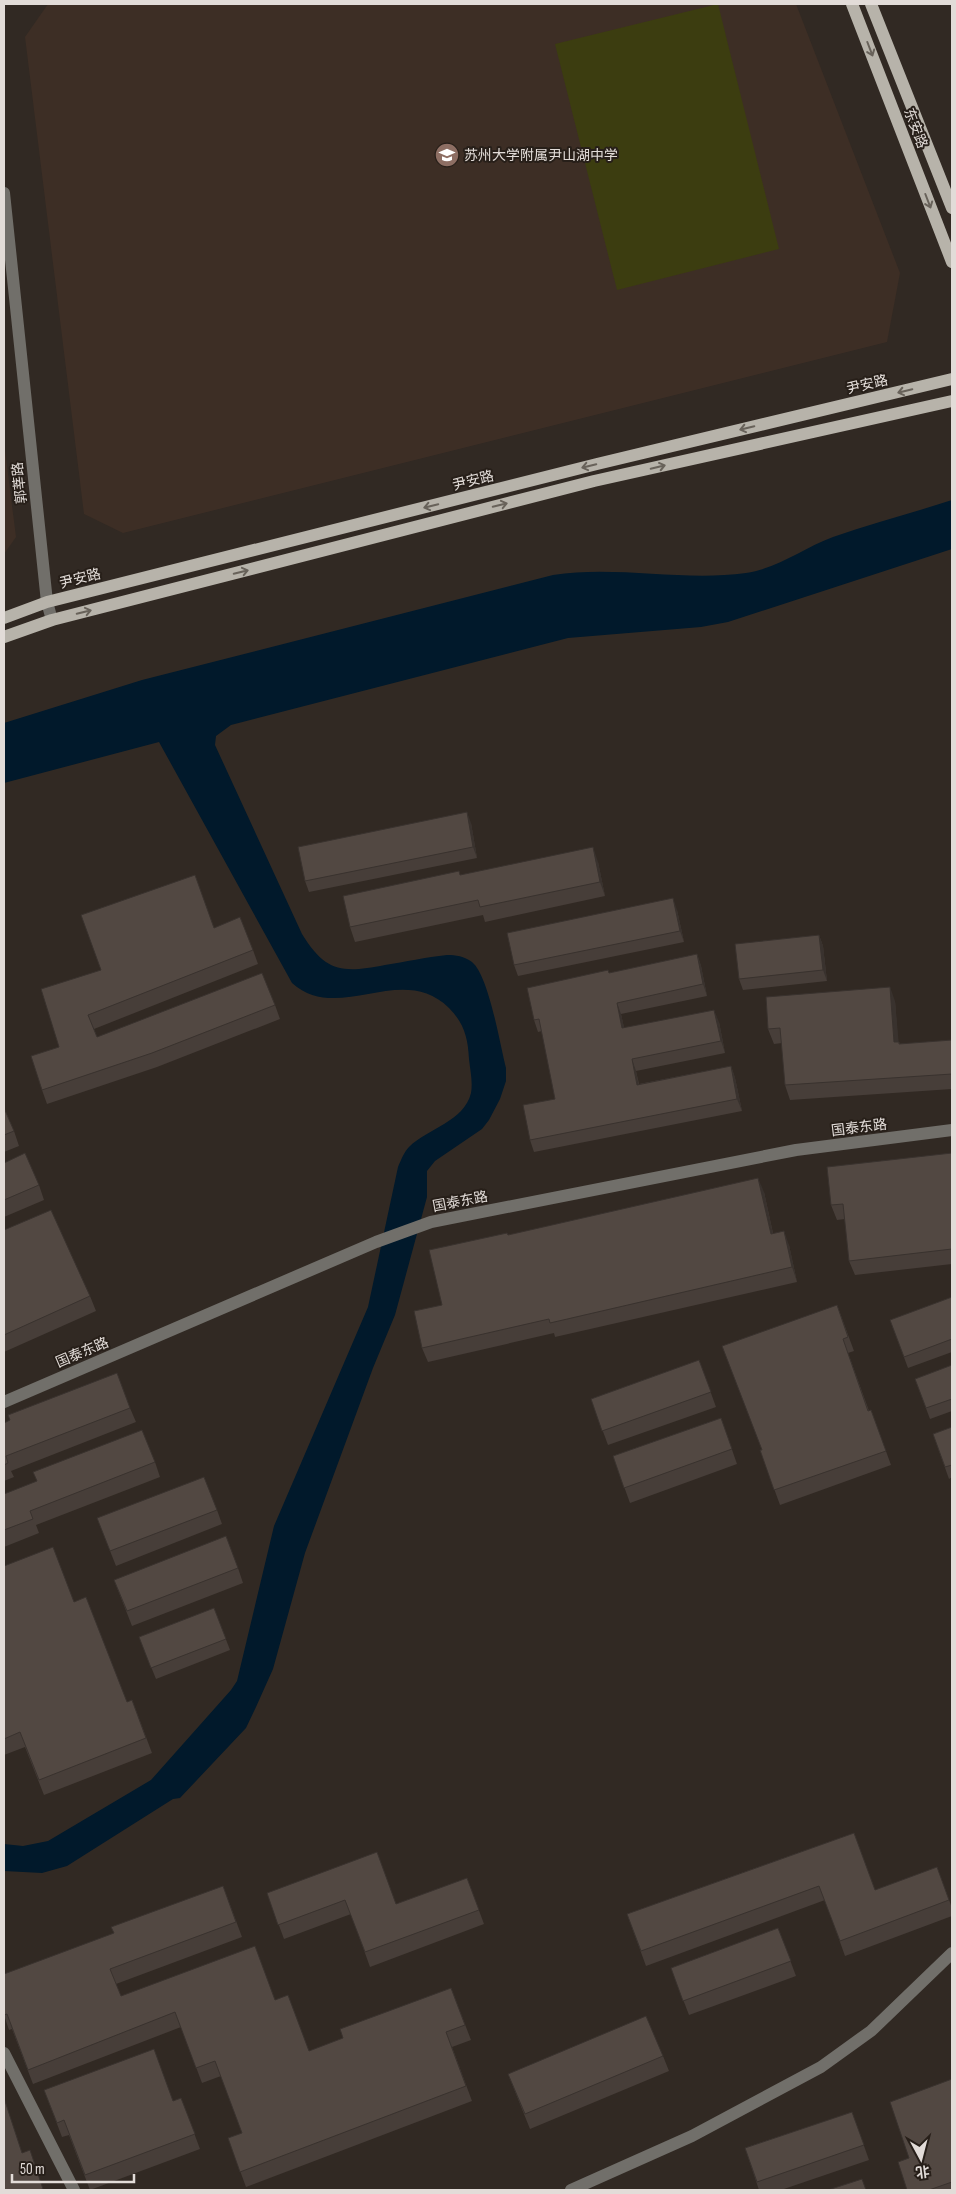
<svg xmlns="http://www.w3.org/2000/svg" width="956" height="2194" viewBox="0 0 956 2194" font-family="'Sofia Sans Condensed','Noto Sans SC',sans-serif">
<rect width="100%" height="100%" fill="#312923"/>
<!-- built -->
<g fill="#3d2e25">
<polygon points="48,4 796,4 900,273 887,342 123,533 84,514 25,37"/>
<polygon points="4,442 16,537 4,554"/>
</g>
<!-- green -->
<polygon fill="#3c3d10" points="718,4 779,249 617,290 555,44"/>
<!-- water -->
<path fill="#01192b" d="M952,500V549L728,622L701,627L568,638L231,725L216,736L215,745L302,934C326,973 343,973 385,965C405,962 426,957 447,955C456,955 464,956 472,962C489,976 500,1045 506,1068V1081L500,1099L489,1120L482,1129L435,1161L427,1171V1197L395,1315L373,1368L305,1553L273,1669L256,1707L246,1728L180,1798L173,1799L67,1866L42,1873L4,1871V1844L23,1846L48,1841L151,1780L231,1690L237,1681L274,1526L368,1307L398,1167C401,1160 404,1152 409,1147C428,1128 464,1122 471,1093C473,1082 470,1069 469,1059C468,1038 464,1023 449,1008C401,961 339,1025 292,983L159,742L4,783V723L142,680L553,575C617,565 682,582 746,573C779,568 803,548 833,537C872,523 913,513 952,500Z"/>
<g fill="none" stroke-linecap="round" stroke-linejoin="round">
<!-- minor -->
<g stroke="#716f6a" stroke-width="12">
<polyline points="4,193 47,602 52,620"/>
<polyline points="4,1402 376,1242 431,1222 796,1150 952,1130"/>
<polyline points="4,2053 74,2190"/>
<polyline points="571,2190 692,2136 821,2067 871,2031 952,1953"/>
</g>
<!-- major -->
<g stroke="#b7b3aa" stroke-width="12">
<polyline points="852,4 952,262"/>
<polyline points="871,4 952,208"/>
<polyline points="4,618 47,602 597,464 952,379"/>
<polyline points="4,637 52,620 594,481 952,401"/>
</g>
</g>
<!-- wall -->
<g fill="#473e39">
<polygon points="471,823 477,858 309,892 305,881"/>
<polygon points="598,862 605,896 485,922 483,915 355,942 350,927 459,871 460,875"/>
<polygon points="677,910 684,942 518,976 514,965"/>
<polygon points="214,928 253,950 258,964 94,1029 97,1037 275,1005 280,1019 157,1067 47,1104 42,1090 101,970"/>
<polygon points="819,935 823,946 827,981 743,990 739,979"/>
<polygon points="697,954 701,966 707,996 621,1014 624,1028 719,1022 725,1053 636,1071 639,1084 731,1066 735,1078 742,1111 534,1152 530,1140 555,1099 542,1031 538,1032 534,1020 609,973"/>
<polygon points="895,1001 898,1042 899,1042 900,1044 952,1040 952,1089 790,1100 785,1085 782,1043 774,1044 768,1029"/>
<polygon points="4,1108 14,1131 19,1146 4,1152"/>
<polygon points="952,1153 952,1264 855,1275 849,1261 845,1219 837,1220 831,1205"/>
<polygon points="4,1163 39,1185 44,1200 4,1217"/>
<polygon points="764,1192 773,1233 789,1245 797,1282 555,1337 554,1333 428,1362 422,1348 442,1305 508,1235"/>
<polygon points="4,1230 90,1296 96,1311 4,1352"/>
<polygon points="952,1297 952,1352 908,1368 890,1320"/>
<polygon points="837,1305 854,1351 848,1353 869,1411 871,1410 891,1465 780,1505 760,1450 761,1450"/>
<polygon points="699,1360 716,1407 608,1445 591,1399"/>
<polygon points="952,1365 952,1411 930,1419 915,1379"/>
<polygon points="130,1408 136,1422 11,1471 14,1477 4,1481 4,1423"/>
<polygon points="721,1418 737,1464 630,1503 613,1456"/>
<polygon points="952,1427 952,1477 949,1479 933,1434"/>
<polygon points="155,1462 160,1477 36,1525 39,1533 4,1547 4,1494"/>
<polygon points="217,1510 222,1524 116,1566 97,1518"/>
<polygon points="4,1566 74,1602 127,1702 132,1700 152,1753 44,1795 25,1747 4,1755"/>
<polygon points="238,1568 243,1583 132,1626 114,1580"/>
<polygon points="214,1608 230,1650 156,1679 139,1637"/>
<polygon points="854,1833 875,1890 937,1867 952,1908 952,1916 845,1956 825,1900 646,1966 627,1914"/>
<polygon points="467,1878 484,1924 370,1967 351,1914 284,1939 267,1893 396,1904"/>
<polygon points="223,1886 242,1937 116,1984 121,1996 275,2000 309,2051 343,2038 451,1988 471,2040 452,2047 472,2101 246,2187 228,2138 242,2133 221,2076 202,2083 181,2027 33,2084 12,2029 9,2030 4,2015 114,1933"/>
<polygon points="778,1928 796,1976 689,2015 671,1968"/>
<polygon points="663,2056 669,2071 530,2129 508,2074"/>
<polygon points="952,2079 952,2190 907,2190 909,2158"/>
<polygon points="44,2090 173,2101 181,2098 200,2149 90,2190 69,2135 62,2137"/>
<polygon points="852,2112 869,2160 781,2190 759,2190 745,2148"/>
</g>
<!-- shaded-wall -->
<g fill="#39322e">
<polygon points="467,812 471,823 477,858 473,847"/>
<polygon points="593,847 598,862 605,896 600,882"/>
<polygon points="673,898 677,910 684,942 680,931"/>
<polygon points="819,935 823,946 827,981 823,970"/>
<polygon points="697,954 701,966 707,996 703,984"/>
<polygon points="890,987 895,1001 900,1057 894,1042"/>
<polygon points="617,1003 621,1014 627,1040 622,1028"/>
<polygon points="714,1010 719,1022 725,1053 721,1041"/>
<polygon points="632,1059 636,1071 641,1097 637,1085"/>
<polygon points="731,1066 735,1078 742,1111 737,1099"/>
<polygon points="758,1178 764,1192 776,1248 771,1234"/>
<polygon points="784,1231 789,1245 797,1282 792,1267"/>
</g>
<!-- building -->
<g fill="#524842" stroke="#39322e">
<polygon points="467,812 473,847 305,881 298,847"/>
<polygon points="593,847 600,882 480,907 478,900 350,927 343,896 459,871 460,875"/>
<polygon points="195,875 214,928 240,917 253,950 88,1015 97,1037 262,973 275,1005 152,1053 42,1090 31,1056 59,1047 41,989 101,970 81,915"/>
<polygon points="673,898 680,931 514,965 507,933"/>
<polygon points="819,935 823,970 739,979 735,944"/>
<polygon points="697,954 703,984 617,1003 622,1028 714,1010 721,1041 632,1059 637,1085 731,1066 737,1099 530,1140 523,1105 555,1099 539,1019 534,1020 527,988 608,970 609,973"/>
<polygon points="890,987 894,1042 899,1042 899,1044 952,1040 952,1074 785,1085 780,1028 768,1029 766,997"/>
<polygon points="4,1108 14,1131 4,1135"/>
<polygon points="25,1153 39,1185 4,1200 4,1163"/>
<polygon points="952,1153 952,1249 849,1261 843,1204 831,1205 827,1167"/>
<polygon points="758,1178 771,1234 784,1231 792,1267 550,1323 549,1319 422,1348 414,1311 442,1305 429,1250 507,1233 508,1235"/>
<polygon points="51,1210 90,1296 4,1335 4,1230"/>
<polygon points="952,1297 952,1339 904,1357 890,1320"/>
<polygon points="837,1305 848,1337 843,1339 868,1411 871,1410 886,1451 774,1490 760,1450 762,1450 722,1346"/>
<polygon points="699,1360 711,1392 602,1431 591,1399"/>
<polygon points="952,1365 952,1399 926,1408 915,1379"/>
<polygon points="117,1373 130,1408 6,1456 8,1463 4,1465 4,1423 10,1420 8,1415"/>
<polygon points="721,1418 732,1449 624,1488 613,1456"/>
<polygon points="952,1427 952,1465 945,1467 933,1434"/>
<polygon points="142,1430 155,1462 30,1511 33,1519 4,1530 4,1494 37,1481 33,1472"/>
<polygon points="204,1477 217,1510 110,1551 97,1518"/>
<polygon points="226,1536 238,1568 127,1611 114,1580"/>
<polygon points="53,1547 74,1602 86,1597 127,1702 132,1700 146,1738 39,1780 20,1732 4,1739 4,1566"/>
<polygon points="214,1608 226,1639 151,1668 139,1637"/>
<polygon points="854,1833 875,1890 937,1867 949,1900 840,1941 819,1886 641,1951 627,1914"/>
<polygon points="377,1852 396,1904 467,1878 479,1910 365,1952 345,1900 278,1925 267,1893"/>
<polygon points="223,1886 236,1922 110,1969 121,1996 255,1946 275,2000 288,1995 309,2051 343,2038 340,2029 451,1988 465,2025 446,2032 466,2086 240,2172 228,2138 242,2133 215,2061 196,2068 175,2012 28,2070 7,2014 4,2015 4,1974 114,1933 111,1927"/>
<polygon points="778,1928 791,1961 683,2001 671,1968"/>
<polygon points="646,2016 663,2056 525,2114 508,2074"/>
<polygon points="154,2049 173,2101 181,2098 195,2134 85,2175 64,2120 57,2123 44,2090"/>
<polygon points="952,2079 952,2182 929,2190 907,2190 898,2162 909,2158 890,2102"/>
<polygon points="4,2098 22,2153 30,2150 43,2189 38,2190 4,2190"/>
<polygon points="852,2112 864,2145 757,2182 745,2148"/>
<polygon points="862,2179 866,2190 828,2190"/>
</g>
<!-- one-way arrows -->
<defs><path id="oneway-shaft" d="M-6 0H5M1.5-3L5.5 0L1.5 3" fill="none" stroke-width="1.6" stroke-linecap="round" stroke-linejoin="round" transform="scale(1.25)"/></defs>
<g stroke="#68625a">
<use href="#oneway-shaft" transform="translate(870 49) rotate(69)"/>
<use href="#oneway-shaft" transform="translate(928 201) rotate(69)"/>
<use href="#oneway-shaft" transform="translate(905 391) rotate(167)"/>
<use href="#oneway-shaft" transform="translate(747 428) rotate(167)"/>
<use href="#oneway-shaft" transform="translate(589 466) rotate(166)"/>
<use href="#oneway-shaft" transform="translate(658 467) rotate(-13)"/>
<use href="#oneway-shaft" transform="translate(500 505) rotate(-14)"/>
<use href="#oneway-shaft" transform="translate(431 506) rotate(166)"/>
<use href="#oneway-shaft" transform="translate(241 572) rotate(-14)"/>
<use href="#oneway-shaft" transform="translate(84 612) rotate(-14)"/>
</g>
<!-- icons -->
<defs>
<g id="school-disc" transform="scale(1.25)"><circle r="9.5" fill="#8d6e63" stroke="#271f19"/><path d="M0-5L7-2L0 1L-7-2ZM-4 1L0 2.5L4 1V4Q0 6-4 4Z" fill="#fff"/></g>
</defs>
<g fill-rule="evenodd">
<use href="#school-disc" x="447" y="155"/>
</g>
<g text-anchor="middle" stroke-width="4" stroke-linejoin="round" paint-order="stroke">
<!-- street labels -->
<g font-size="14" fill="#e2dcd8" stroke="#271f19">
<text transform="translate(916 128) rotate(69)" y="5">东安路</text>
<text transform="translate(867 384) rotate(-13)" y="5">尹安路</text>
<text transform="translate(473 480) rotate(-14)" y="5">尹安路</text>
<text transform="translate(19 483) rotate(-96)" y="5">郭莘路</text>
<text transform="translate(80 578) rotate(-14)" y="5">尹安路</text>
<text transform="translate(859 1127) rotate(-7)" y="5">国泰东路</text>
<text transform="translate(460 1201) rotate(-11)" y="5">国泰东路</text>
<text transform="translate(82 1352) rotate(-23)" y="5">国泰东路</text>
</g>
<!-- poi labels -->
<g font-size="14" fill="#e2dcd8" stroke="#271f19" text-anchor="start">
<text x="464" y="160">苏州大学附属尹山湖中学</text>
</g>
</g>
<!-- border -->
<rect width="956" height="2194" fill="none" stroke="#e2dcd8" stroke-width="10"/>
<!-- north arrow -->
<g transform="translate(921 2159) rotate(173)" stroke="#271f19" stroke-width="4" paint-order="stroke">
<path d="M0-4L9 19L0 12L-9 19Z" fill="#e2dcd8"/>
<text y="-8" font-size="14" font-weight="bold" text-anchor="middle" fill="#e2dcd8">北</text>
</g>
<!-- scale -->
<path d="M12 2174v8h122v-8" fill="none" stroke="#e2dcd8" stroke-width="2.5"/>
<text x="20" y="2174" font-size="15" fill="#e2dcd8" stroke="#271f19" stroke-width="4" paint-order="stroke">50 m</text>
</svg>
